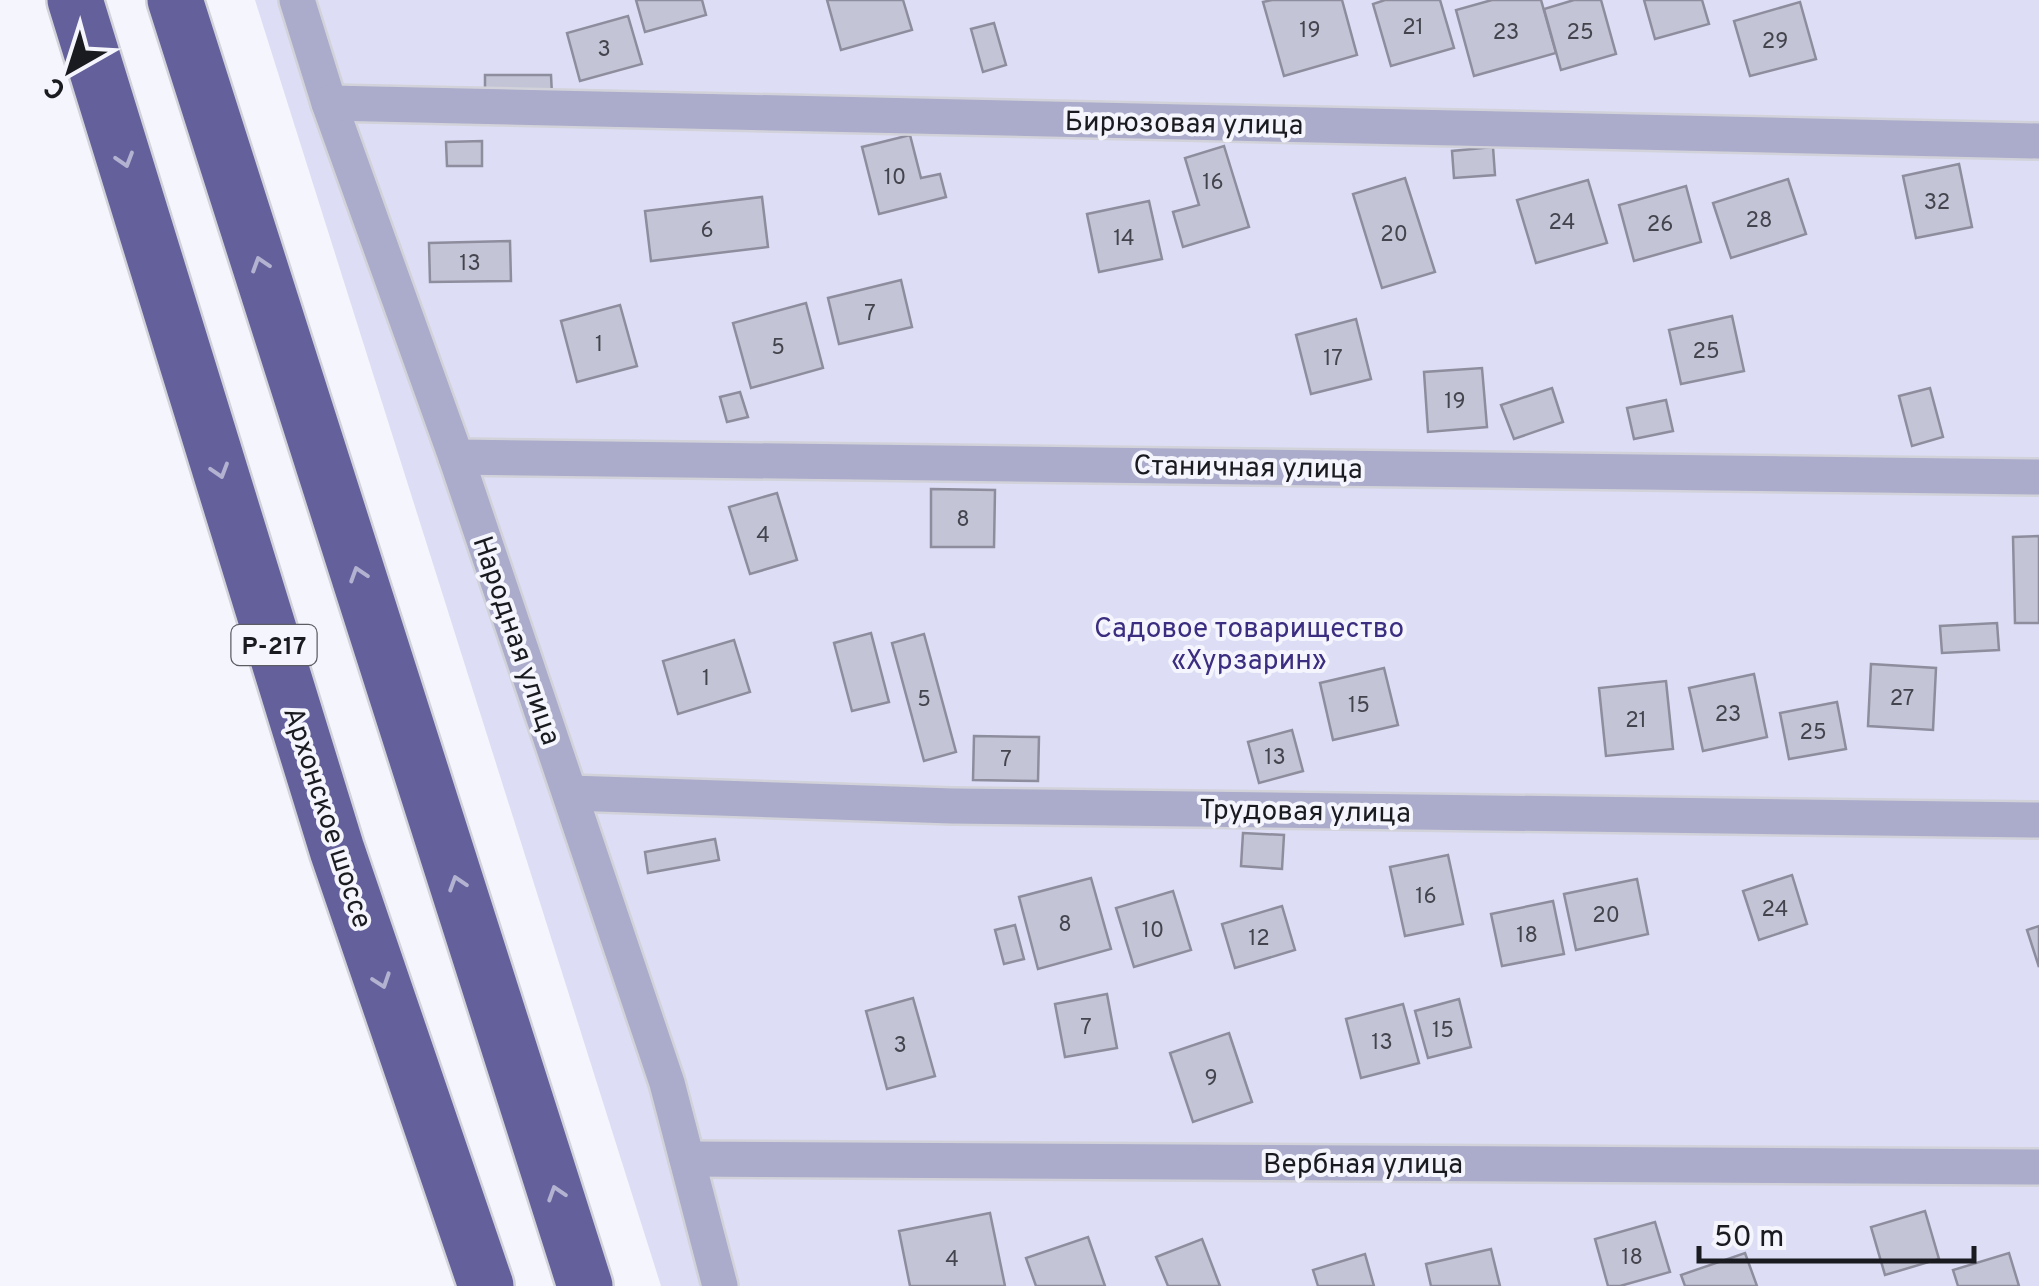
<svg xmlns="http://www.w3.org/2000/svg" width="2039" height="1286" viewBox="0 0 2039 1286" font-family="Overpass,sans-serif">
<rect width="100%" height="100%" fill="#f5f5fd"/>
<!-- green -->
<polygon fill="#dddef5" points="255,0 2039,0 2039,1286 661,1286"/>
<!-- building -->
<g fill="#c3c4d5" stroke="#8d8d9e" stroke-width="2.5">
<polygon points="636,0 702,0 706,15 645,32"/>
<polygon points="827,0 903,0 912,30 841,50"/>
<polygon points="1272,0 1342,0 1357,55 1284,76 1263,2"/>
<polygon points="1385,0 1440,0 1454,48 1391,66 1373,4"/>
<polygon points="1492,0 1541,0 1556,53 1474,76 1456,10"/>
<polygon points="1574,0 1601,0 1616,54 1561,70 1544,9"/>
<polygon points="1644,0 1702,0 1709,24 1655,39"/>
<polygon points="1800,2 1816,59 1750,76 1734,21"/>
<polygon points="628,16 642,64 580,81 567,33"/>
<polygon points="994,23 1006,65 983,72 971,29"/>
<polygon points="485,75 551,75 552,95 485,96"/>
<polygon points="910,135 921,178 940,174 946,197 879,214 862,147"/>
<polygon points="482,141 482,166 447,166 446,142"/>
<polygon points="1224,146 1249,227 1183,247 1173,212 1199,205 1185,158"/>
<polygon points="1493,147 1495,175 1454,178 1452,151"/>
<polygon points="1959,164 1972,227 1916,238 1903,176"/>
<polygon points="1405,178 1435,272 1382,288 1353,194"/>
<polygon points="1788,179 1806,234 1731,258 1713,203"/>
<polygon points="1588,180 1607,243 1536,263 1517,200"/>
<polygon points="1686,186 1701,242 1634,261 1619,205"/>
<polygon points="762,197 768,247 651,261 645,211"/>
<polygon points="1149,201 1162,259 1099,272 1087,214"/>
<polygon points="510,241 511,281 430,282 429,243"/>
<polygon points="901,280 912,327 839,344 828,298"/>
<polygon points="806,303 823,368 751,388 733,323"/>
<polygon points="620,305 637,366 577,382 561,321"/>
<polygon points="1732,316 1744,371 1681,384 1669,330"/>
<polygon points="1356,319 1371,379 1311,394 1296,335"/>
<polygon points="1482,368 1487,427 1428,432 1424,372"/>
<polygon points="1552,388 1563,422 1514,439 1501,405"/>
<polygon points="1930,388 1943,437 1912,446 1899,396"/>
<polygon points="740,392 748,417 727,422 720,397"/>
<polygon points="1666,400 1673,431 1634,439 1627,408"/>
<polygon points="931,489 995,490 994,547 931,547"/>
<polygon points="777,493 797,560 750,574 729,507"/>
<polygon points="2039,536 2039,623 2015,623 2013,537"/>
<polygon points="1997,623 1999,650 1942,653 1940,626"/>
<polygon points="871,633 889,702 852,711 834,643"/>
<polygon points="924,634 956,752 924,761 892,643"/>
<polygon points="734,640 750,692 678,714 663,661"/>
<polygon points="1871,664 1936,668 1933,730 1868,726"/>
<polygon points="1384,668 1398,725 1333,740 1320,683"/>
<polygon points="1754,674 1767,737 1703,751 1689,688"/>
<polygon points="1666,681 1673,749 1606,756 1599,688"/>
<polygon points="1837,702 1846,749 1789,759 1780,713"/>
<polygon points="1292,730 1303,771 1259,783 1248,742"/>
<polygon points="974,736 1039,737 1038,781 973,780"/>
<polygon points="1243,833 1284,835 1282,869 1241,866"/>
<polygon points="715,839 719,860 648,873 645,852"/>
<polygon points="1448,855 1463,924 1405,936 1390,867"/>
<polygon points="1792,875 1807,924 1759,940 1743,891"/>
<polygon points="1091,878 1111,949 1038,969 1019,897"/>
<polygon points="1637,879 1648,934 1576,950 1564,894"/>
<polygon points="1173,891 1191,950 1134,967 1116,908"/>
<polygon points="1553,901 1564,954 1502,966 1491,914"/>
<polygon points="1282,906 1295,950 1235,968 1222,924"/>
<polygon points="1015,925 1024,959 1004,964 995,930"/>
<polygon points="2039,926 2039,967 2027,930"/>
<polygon points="1107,994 1117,1048 1065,1057 1055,1004"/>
<polygon points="913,998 935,1076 887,1089 866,1011"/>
<polygon points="1459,999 1471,1047 1428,1058 1415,1011"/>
<polygon points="1403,1004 1419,1063 1361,1078 1346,1019"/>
<polygon points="1229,1033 1252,1102 1193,1122 1170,1053"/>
<polygon points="1925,1211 1939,1259 1885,1275 1871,1227"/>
<polygon points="990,1213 1005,1286 910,1286 899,1231"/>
<polygon points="1655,1222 1670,1272 1620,1286 1608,1286 1595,1239"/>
<polygon points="1088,1237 1105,1286 1036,1286 1026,1258"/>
<polygon points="1202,1239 1220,1286 1168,1286 1156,1257"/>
<polygon points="1491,1249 1500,1286 1431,1286 1426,1264"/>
<polygon points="1745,1253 1757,1286 1685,1286 1681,1275"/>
<polygon points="2009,1253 2019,1286 1958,1286 1953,1270"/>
<polygon points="1365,1254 1374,1286 1318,1286 1313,1270"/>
</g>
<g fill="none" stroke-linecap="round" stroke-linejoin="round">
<!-- minor casing -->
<g stroke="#d2d2da" stroke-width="40">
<g id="minor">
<polyline points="297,0 329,103 456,457 667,1083 720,1286"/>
<polyline points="329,103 2039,141"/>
<polyline points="456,457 2039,477"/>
<polyline points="570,793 952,806 2039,820"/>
<polyline points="687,1159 2039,1167"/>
</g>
</g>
<!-- trunk casing -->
<g stroke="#d2d2da" stroke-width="60">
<g id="trunk">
<polyline points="75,0 337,850 486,1286"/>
<polyline points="175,0 585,1286"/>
</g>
</g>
<!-- minor -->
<use href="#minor" stroke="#ababcb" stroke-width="35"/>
<!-- trunk -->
<use href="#trunk" stroke="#64609c" stroke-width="55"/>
</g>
<!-- one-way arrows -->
<defs><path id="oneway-chevron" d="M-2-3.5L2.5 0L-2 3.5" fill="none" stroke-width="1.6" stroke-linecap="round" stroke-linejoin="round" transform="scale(2.5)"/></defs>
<g stroke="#b4b2d1">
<use href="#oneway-chevron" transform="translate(125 160) rotate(73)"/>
<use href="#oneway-chevron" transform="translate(260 264) rotate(-108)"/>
<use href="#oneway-chevron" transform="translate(220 471) rotate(73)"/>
<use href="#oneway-chevron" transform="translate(358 574) rotate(-108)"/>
<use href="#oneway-chevron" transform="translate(457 883) rotate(-108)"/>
<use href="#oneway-chevron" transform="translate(382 981) rotate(71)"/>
<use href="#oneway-chevron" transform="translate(556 1193) rotate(-108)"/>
</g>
<g text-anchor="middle" stroke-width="8" stroke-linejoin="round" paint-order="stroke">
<!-- number labels -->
<g font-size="22" fill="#44444e">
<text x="1413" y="34">21</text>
<text x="1310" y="37">19</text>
<text x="1506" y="39">23</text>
<text x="1580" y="39">25</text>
<text x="1775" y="48">29</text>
<text x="604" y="56">3</text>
<text x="895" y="184">10</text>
<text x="1213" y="189">16</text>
<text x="1937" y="209">32</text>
<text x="1759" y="227">28</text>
<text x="1562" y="229">24</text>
<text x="1660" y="231">26</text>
<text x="707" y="237">6</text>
<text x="1394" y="241">20</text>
<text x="1124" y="245">14</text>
<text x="470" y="270">13</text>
<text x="870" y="320">7</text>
<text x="599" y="351">1</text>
<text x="778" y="354">5</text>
<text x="1706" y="358">25</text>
<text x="1333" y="365">17</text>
<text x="1455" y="408">19</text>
<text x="963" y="526">8</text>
<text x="763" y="542">4</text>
<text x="706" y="685">1</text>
<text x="1902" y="705">27</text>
<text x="924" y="706">5</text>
<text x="1359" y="712">15</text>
<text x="1728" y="721">23</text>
<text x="1636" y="727">21</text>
<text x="1813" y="739">25</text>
<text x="1275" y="764">13</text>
<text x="1006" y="766">7</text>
<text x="1426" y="903">16</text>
<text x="1775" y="916">24</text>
<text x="1606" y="922">20</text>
<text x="1065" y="931">8</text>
<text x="1153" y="937">10</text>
<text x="1527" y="942">18</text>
<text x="1259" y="945">12</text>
<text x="1086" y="1034">7</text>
<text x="1443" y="1037">15</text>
<text x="1382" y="1049">13</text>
<text x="900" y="1052">3</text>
<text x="1211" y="1085">9</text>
<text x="1632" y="1264">18</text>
<text x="952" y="1266">4</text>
</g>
<!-- shield labels -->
<rect fill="#f5f5fd" stroke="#5c5c63" stroke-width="2.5" x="231.5" y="625" width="85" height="40" rx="8"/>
<g font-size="25" font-weight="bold" fill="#1a1a21">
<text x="274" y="654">Р-217</text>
</g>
<!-- street labels -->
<g font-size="28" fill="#1a1a21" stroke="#f5f5fd">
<text transform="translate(1184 122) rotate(1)" y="10">Бирюзовая улица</text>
<text transform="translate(1248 466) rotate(1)" y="10">Станичная улица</text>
<text transform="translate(518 640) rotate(71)" y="10">Народная улица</text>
<text transform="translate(1305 810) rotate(1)" y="10">Трудовая улица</text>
<text transform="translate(329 817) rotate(72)" y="10">Архонское шоссе</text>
<text x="1363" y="1173">Вербная улица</text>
</g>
<!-- park labels -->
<g font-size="28" fill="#3b2d80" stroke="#f5f5fd">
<text x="1249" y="637">Садовое товарищество<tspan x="1249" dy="32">«Хурзарин»</tspan></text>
</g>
</g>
<!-- north arrow -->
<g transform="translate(70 70) rotate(219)" stroke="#f5f5fd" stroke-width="8" paint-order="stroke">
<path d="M0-8L18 38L0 25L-18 38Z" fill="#1a1a21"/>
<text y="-15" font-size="28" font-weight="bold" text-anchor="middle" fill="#1a1a21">С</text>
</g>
<!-- scale -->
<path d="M1699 1246v15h275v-15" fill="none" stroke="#1a1a21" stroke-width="5"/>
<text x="1714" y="1246" font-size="30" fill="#1a1a21" stroke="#f5f5fd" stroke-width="8" paint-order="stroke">50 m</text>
</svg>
